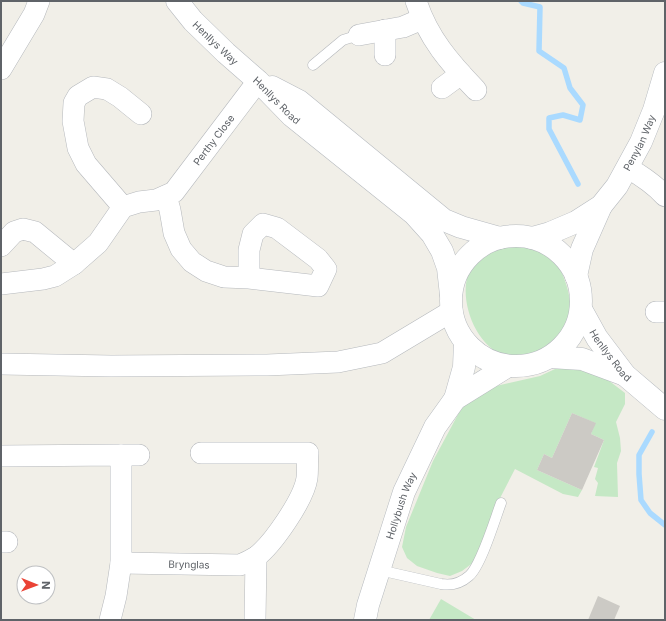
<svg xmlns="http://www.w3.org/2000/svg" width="666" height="621" viewBox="0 0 666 621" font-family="Inter,sans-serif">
<rect width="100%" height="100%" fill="#f1efe8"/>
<!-- green -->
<g fill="#c5e8c5">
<path d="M511,242C525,243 537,245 548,254C564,266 575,304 569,323C568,327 565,330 563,333C555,346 541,356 526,357C519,358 512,359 505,356C479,347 463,311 466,284C467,273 474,262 481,255C489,247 501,244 511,242Z"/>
<polygon points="571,367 604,377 625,393 625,404 616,422 620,438 621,451 617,463 618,497 595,496 598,483 595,479 598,468 594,467 604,440 591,434 595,423 572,413 552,458 544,454 537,470 582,490 578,497 563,494 515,469 498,502 474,562 462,571 450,576 437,573 417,566 407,558 402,547 406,527 433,461 462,407 480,395 496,386 540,376 555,369"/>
<polygon points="441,599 476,620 429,620"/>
</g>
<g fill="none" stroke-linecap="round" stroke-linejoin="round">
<!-- stream -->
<g stroke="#aadaff" stroke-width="5.5">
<polyline points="521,1 523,3 540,7 539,51 564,68 570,88 583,105 580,120 563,115 549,118 549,129 578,184"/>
<polyline points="652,432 639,455 639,474 641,500 650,513 665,525"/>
</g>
</g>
<!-- building -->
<g fill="#cccac5">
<polygon points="572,413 596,423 591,434 604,440 582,490 537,470 544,454 552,458"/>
<polygon points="598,596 620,606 614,620 588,620"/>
</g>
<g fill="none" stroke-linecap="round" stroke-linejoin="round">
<!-- lane casing -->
<g stroke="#b5b8bc" stroke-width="11">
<g id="lane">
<polyline points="313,65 343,40 359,35"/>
<path d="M380,568L388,572L441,584C452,586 461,583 469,576C481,566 495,519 501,503"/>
</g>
</g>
<!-- street casing -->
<g stroke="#b5b8bc" stroke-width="22">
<g id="street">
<path d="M416,1C428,38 450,63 476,90"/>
<polyline points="359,35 403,27 422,19"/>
<polyline points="385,55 385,30"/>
<polyline points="1,69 34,14 39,1"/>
<polyline points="442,88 461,74"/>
<path d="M628,168C642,176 654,184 665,196"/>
<polyline points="166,196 170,210 174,233 181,249 192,262 206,271 224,277 249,278 318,286 326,269 318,259 277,228 263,224 253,234 249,250 249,278"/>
<polyline points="123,207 86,164 78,148 73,121 74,103 78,96 93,87 107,89 120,97 141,114"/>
<polyline points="1,246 14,232 23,229 35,232 74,264"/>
<path id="s1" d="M1,284L43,279L55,276L74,264L98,243L123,207L139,202L156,200L174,192L258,81"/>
<polyline points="656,312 665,312"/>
<polyline points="1,364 111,366 267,365 338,362 382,353 452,311"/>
<polyline points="121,455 139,455"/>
<polyline points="1,456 121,455 121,563 116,596 110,620"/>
<polyline points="1,542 7,542"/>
<path id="s2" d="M121,563L240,565C245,563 251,560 256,557C273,544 304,499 307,478C308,470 307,461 308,453H201"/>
<polyline points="255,620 256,557"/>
</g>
</g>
<!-- secondary casing -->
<g stroke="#b6babf" stroke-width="23">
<g id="secondary">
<path id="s3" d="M177,1L193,21L226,53L258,81L292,116L414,214L432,234L442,251L448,268L451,295"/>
<polyline points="272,87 299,101 444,220 461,227 500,238"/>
<circle cx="516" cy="301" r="65"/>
<path id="s4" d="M532,238L550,233L576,222L601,206L617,186L641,142L654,110L665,73"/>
<polyline points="576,276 582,249 601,206"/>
<path id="s5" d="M581,309L597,338L625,375L665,409"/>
<polyline points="550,357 582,359 625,375"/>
<polyline points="455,399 464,367 465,342"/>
<path id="s6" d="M365,620L368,605L404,492L435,427L455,399L508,366"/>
</g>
</g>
<!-- lane -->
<use href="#lane" stroke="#fff" stroke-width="10"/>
<!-- street -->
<use href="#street" stroke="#fff" stroke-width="21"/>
<!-- secondary -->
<use href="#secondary" stroke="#fff" stroke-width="22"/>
</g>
<g text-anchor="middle" stroke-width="3.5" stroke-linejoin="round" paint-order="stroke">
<!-- street labels -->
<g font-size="10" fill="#5f6368" stroke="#fff">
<text dy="4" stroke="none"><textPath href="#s3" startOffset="57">Henllys Way</textPath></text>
<text dy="4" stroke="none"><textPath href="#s3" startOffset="141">Henllys Road</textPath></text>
<text dy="4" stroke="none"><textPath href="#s1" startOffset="272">Perthy Close</textPath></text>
<text dy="4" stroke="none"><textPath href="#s4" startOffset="151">Penylan Way</textPath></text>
<text dy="4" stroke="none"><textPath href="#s5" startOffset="55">Henllys Road</textPath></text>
<text dy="4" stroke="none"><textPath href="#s6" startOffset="120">Hollybush Way</textPath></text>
<text dy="4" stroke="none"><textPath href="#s2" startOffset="68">Brynglas</textPath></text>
</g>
</g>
<!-- border -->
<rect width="666" height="621" fill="none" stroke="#5f6368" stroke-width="4"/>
<!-- north arrow -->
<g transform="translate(36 585) rotate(91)"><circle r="19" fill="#ffffff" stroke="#bfc1c3"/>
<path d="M0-3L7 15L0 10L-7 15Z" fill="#ea4335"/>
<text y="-6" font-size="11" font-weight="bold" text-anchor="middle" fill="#5f6368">N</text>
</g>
</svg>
